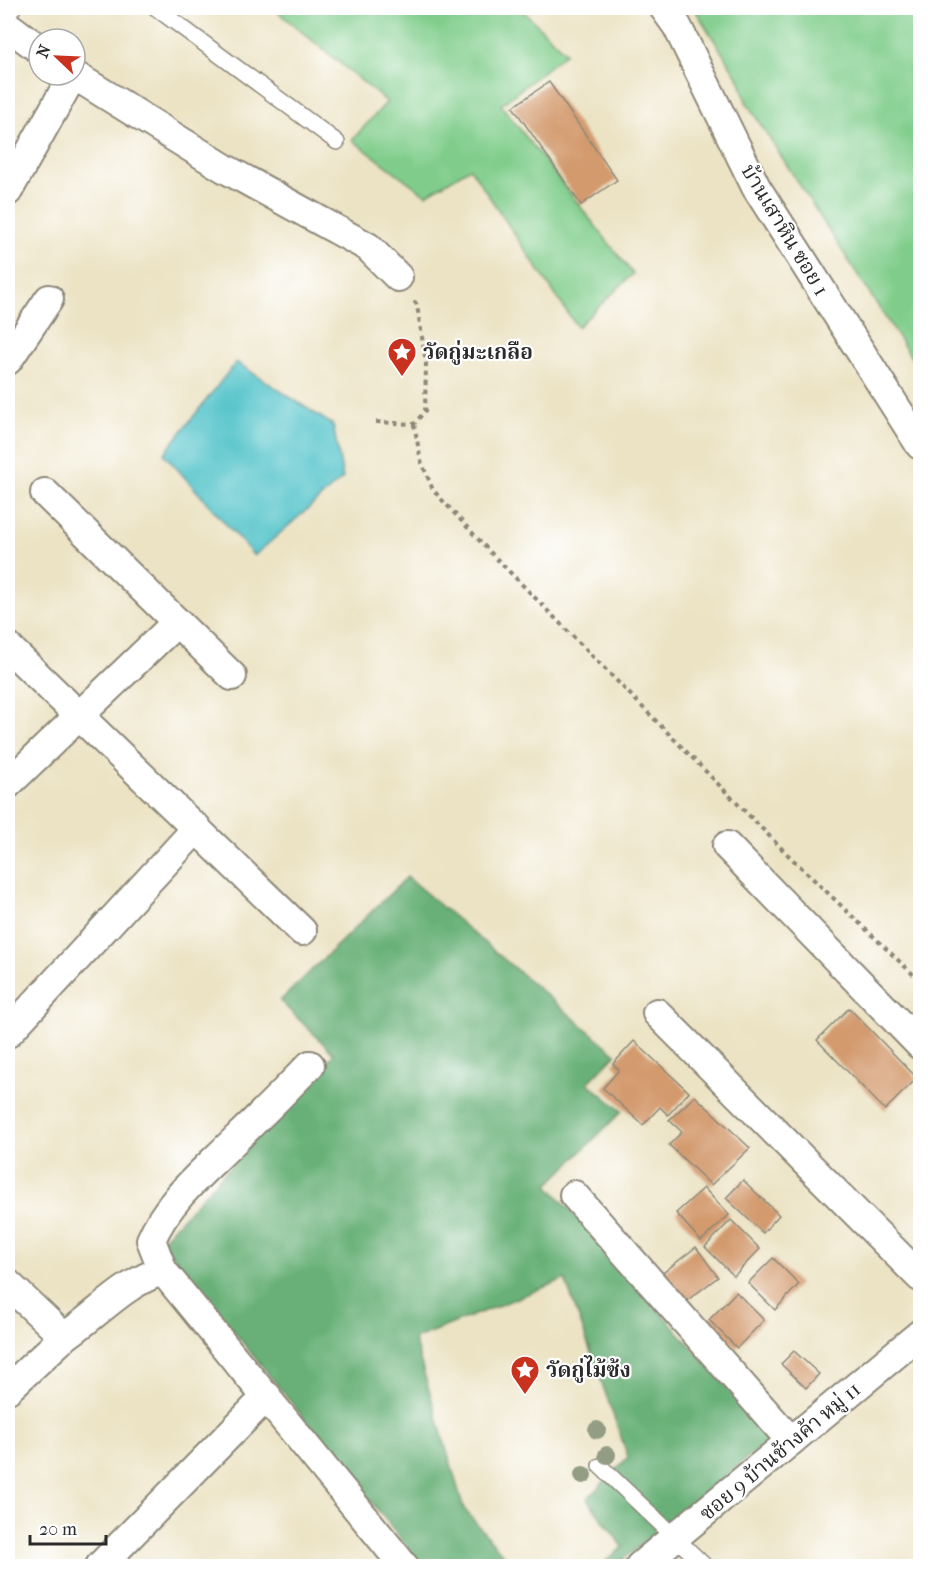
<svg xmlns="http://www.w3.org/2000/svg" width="928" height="1574" viewBox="0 0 928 1574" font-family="'IM FELL French Canon','Noto Serif Thai',serif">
<rect width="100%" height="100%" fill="#fff"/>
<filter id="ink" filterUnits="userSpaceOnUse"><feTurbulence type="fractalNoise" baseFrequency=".0167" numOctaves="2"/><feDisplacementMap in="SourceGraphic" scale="12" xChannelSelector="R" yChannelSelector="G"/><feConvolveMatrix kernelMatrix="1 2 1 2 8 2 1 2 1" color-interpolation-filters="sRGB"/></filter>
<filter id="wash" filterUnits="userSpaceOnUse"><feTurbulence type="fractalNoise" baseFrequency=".008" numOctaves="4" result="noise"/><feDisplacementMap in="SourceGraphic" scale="24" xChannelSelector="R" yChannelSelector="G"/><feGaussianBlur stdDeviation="1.35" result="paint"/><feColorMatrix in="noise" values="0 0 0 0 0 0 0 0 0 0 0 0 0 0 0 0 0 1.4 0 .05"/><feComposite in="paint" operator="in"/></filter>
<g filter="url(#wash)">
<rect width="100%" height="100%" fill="#ece3c4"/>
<!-- green -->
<g fill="#80cd8b" stroke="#567c5b" stroke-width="1.5">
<polygon points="273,8 520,8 566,53 501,105 633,274 577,327 470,168 426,195 352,140 387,102"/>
<polygon points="694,8 920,8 920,371 746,102 740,81"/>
</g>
<!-- forest -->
<polygon fill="#68b077" stroke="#4a6e51" stroke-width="1.5" points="407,877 616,1054 588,1083 622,1111 548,1185 772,1438 615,1566 599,1566 623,1547 587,1499 628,1457 565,1279 414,1339 464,1509 513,1566 423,1566 161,1241 334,1054 280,1001"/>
<!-- water -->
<polygon fill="#57c5cb" stroke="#41787b" stroke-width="1.5" points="236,362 333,425 343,478 254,556 164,454"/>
<g id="blocks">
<!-- building -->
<g fill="#d39a6d">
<polygon points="549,82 617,180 581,205 513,107"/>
<polygon points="849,1008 917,1078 885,1110 817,1040"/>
<polygon points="634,1041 689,1092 668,1115 660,1107 643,1125 603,1088 619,1070 613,1064"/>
<polygon points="695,1096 750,1148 711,1185 669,1145 682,1132 669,1120"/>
<polygon points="743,1180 779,1215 763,1233 726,1198"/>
<polygon points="704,1188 729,1215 701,1241 676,1213"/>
<polygon points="731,1220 760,1249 734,1276 705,1247"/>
<polygon points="696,1247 718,1277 685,1302 663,1273"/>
<polygon points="773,1258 799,1284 775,1310 748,1283"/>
<polygon points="736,1292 764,1320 737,1348 709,1320"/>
<polygon points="794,1351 819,1374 806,1388 781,1364"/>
</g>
</g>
</g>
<g filter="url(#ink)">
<use href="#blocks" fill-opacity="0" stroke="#8c8778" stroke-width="1.5"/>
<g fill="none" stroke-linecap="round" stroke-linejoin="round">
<!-- lane casing -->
<g stroke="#8c8778" stroke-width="18">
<g id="lane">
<polyline points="156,8 337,142"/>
<polyline points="8,14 13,8"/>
<polyline points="600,1466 705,1566"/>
</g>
</g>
<!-- street casing -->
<g stroke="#8c8778" stroke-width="32">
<g id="street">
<polyline points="664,8 677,26 756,187 920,445"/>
<polyline points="8,26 39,49"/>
<polyline points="74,75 224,168 368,247 398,277"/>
<polyline points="8,191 73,75"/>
<polyline points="8,360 49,299"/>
<polyline points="45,493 232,676"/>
<polyline points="8,647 302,931"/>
<polyline points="8,784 177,622"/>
<polyline points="727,846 920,1045"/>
<polyline points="657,1013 920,1277"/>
<polyline points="8,1033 197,828"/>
<polyline points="574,1195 791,1441"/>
<path d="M163,1271L151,1240C168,1200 204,1171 234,1141C260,1116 285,1091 310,1065"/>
<path d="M8,1284L64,1337C96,1316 126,1281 163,1271L404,1566"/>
<polyline points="8,1389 64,1337"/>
<polyline points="100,1566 267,1396"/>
<polyline points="640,1566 920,1334"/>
</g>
</g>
<!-- path -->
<g stroke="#8c8778" stroke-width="4" stroke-dasharray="4.5 4.5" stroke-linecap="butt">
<polyline points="376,422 414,424 425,411 426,363 417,305 412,298"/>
<polyline points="414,424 421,461 433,490 490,552 784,851 920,981"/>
</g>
<!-- lane -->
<use href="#lane" stroke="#fff" stroke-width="15"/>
<!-- street -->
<use href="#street" stroke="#fff" stroke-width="28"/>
</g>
<!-- trees -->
<g fill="#929d83">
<circle cx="597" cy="1430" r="9"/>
<circle cx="607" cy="1455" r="9"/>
<circle cx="583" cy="1475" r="9"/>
</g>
</g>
<!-- icons -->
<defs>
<g id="sight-pin" transform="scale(1.5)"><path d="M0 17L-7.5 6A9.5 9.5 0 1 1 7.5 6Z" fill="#c8321e" stroke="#fff"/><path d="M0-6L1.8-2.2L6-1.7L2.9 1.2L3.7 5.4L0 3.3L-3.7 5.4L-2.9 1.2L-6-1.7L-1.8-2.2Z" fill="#fff"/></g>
</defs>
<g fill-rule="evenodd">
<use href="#sight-pin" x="402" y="352"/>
<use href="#sight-pin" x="525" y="1370"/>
</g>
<g text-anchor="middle" stroke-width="4.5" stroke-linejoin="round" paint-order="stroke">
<!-- street labels -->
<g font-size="21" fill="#2b2b2b" stroke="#fff">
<text transform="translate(785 230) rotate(59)" y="7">บ้านเสาหิน ซอย 1</text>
<text transform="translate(780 1451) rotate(-40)" y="7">ซอย 9 บ้านช้างค้า หมู่ 11</text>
</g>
<!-- poi labels -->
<g font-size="21" font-weight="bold" fill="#2b2b2b" stroke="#fff" text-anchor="start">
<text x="423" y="359">วัดกู่มะเกลือ</text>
<text x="546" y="1377">วัดกู่ไม้ซ้ง</text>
</g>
</g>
<!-- margin -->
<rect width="928" height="1574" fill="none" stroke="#fff" stroke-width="30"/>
<!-- north arrow -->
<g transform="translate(57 57) rotate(293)"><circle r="28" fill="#ffffff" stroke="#aaaaaa" stroke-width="1.5"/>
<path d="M0-4.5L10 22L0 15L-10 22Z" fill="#c8321e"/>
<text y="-9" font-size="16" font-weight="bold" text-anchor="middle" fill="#2b2b2b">N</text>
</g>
<!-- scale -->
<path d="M30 1535v9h76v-9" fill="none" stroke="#2b2b2b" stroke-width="3"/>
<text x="39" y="1535" font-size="18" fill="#2b2b2b" stroke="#ffffff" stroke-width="4.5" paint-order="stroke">20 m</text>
</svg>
